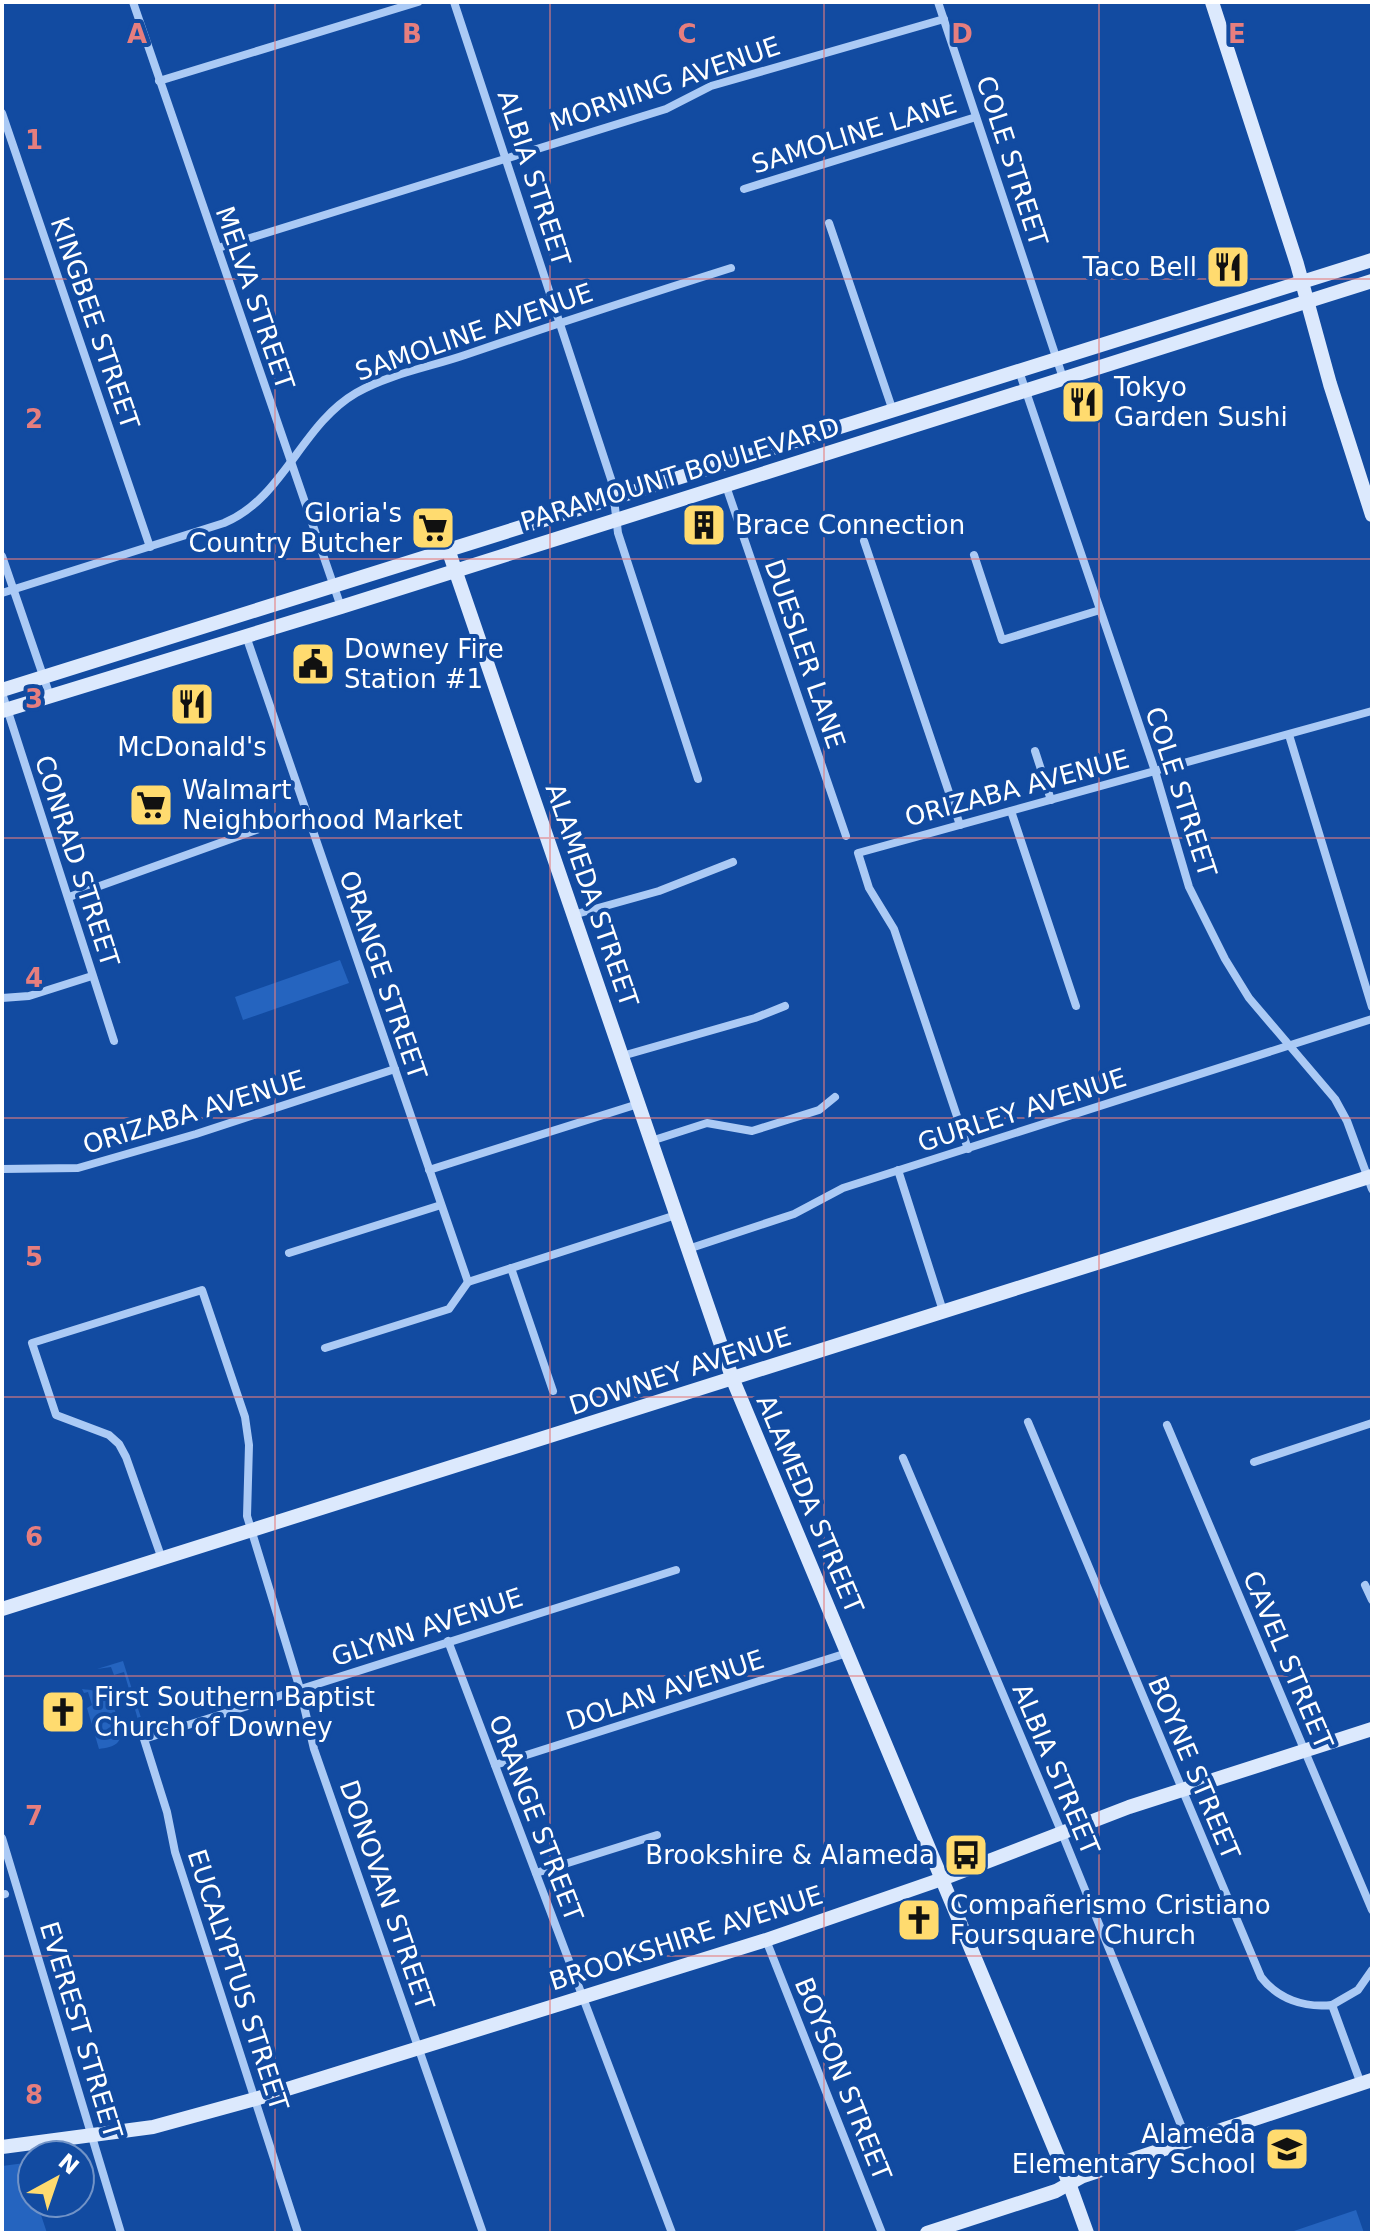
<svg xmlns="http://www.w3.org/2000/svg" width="1374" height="2235" viewBox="0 0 1374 2235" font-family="'DejaVu Sans',sans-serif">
  <rect width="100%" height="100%" fill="#124ba1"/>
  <g fill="#2564bf">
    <path d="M340 960 349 983 243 1020 235 997Z"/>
    <path d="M123 1661 142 1721 139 1723 124 1672 114 1675 111 1667 97 1669Z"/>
    <path d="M82 1689C91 1690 102 1691 108 1698 114 1705 126 1734 118 1742 114 1747 105 1748 99 1749L87 1708 92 1705 88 1692 84 1693Z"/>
    <path d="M25 2163 32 2186V2203H37L47 2233H2V2166Z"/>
    <path d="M1356 2210 1364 2233H1288Z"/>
  </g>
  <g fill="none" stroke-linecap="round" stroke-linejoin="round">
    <g stroke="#abcaf5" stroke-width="8">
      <path d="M133 2 341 607"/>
      <path d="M454 2 612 482 618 533 698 779"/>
      <path d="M938 2 1063 378"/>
      <path d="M159 81 418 2"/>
      <path d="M2 113 150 547"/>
      <path d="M744 189 976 117"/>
      <path d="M829 223 893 411"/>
      <path d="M218 248 666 109 711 86 944 19"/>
      <path d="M1019 371 1155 771 1189 887 1225 959 1249 998 1335 1099 1347 1121 1372 1189"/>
      <path d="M726 486 846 836"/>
      <path d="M864 541 960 825"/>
      <path d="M974 555 1002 640 1100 610"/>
      <path d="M2 556 50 696"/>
      <path d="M2 593 224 523C284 498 301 425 356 393 389 374 430 367 465 355 553 325 642 296 731 268"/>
      <path d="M246 636 468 1282"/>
      <path d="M2 693 114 1041"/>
      <path d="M1289 735 1372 1007"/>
      <path d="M1035 751 1051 800"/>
      <path d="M1011 811 1076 1006"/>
      <path d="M69 897 306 812"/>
      <path d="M573 915 659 891 733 862"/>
      <path d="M2 998 29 996 92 976"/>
      <path d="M622 1056 755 1018 785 1006"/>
      <path d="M651 1141 707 1123 752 1131 819 1110 835 1097"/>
      <path d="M968 1149 894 929 869 888 858 853 1372 711"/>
      <path d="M2 1169 78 1168 196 1134 395 1069"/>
      <path d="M429 1170 638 1104"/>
      <path d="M898 1170 943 1311"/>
      <path d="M688 1249 794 1214 843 1188 1372 1019"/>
      <path d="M289 1253 441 1205"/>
      <path d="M511 1268 553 1391"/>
      <path d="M325 1348 449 1309 468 1282 676 1215"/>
      <path d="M1028 1422 1261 1977C1278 1999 1304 2008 1332 2005L1361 2084"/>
      <path d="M1167 1425 1372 1910"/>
      <path d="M903 1458 1061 1831 1187 2140"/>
      <path d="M1254 1462 1372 1423"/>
      <path d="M162 1559 126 1457 119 1444 109 1435 56 1415 32 1343 202 1290 245 1417 249 1445 247 1516 300 1689 314 1749 483 2233"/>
      <path d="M1365 1585 1372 1600"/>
      <path d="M448 1641 672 2233"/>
      <path d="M495 1765 847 1653"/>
      <path d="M2 1838 121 2233"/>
      <path d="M536 1873 657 1835"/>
      <path d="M2 1895 5 1894"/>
      <path d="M766 1940 882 2233"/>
      <path d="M1332 2005 1358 1990 1372 1970"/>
      <path d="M298 2233 175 1852 167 1812 144 1739 676 1570"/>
    </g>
    <g stroke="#dce9fd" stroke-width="14">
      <path d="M1212 2 1297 264 1330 384 1372 515"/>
      <path d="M449 552 733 1380 1069 2183 1087 2233"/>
      <path d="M2 690 1372 260"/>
      <path d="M2 711 341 607 1372 281"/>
      <path d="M2 1609 1372 1176"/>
      <path d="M2 2147 153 2127 255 2099 766 1940 942 1879 1129 1807 1372 1729"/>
      <path d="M927 2233 1056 2191 1083 2176 1372 2080"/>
    </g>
  </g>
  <path fill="none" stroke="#e67e7e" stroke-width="2" stroke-opacity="0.55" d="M275 2V2233M550 2V2233M824 2V2233M1099 2V2233M2 279H1372M2 559H1372M2 838H1372M2 1118H1372M2 1397H1372M2 1676H1372M2 1956H1372"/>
  <defs>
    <g id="restaurant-square" transform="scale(2.3)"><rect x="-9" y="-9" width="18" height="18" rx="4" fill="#ffdb6f" stroke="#124ba1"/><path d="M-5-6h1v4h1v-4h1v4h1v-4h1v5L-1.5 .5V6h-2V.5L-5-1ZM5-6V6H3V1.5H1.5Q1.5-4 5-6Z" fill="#111"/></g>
    <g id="building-square" transform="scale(2.3)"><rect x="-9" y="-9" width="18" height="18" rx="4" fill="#ffdb6f" stroke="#124ba1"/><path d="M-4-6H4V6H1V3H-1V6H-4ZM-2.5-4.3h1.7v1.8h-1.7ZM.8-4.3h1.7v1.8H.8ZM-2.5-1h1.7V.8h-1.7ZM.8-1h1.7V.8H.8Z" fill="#111"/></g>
    <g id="supermarket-square" transform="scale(2.3)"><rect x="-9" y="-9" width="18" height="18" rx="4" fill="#ffdb6f" stroke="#124ba1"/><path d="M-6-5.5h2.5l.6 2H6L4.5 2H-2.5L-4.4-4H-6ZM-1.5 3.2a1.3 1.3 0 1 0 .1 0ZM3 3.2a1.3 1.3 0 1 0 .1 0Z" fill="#111"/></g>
    <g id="civic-square" transform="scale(2.3)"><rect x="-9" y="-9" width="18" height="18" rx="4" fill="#ffdb6f" stroke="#124ba1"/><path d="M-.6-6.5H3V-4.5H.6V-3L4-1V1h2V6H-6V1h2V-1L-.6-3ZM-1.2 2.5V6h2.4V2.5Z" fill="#111"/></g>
    <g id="church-square" transform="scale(2.3)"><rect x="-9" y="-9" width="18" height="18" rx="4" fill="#ffdb6f" stroke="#124ba1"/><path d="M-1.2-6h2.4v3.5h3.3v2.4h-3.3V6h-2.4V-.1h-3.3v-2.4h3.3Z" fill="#111"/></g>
    <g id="bus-square" transform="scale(2.3)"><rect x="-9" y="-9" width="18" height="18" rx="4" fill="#ffdb6f" stroke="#124ba1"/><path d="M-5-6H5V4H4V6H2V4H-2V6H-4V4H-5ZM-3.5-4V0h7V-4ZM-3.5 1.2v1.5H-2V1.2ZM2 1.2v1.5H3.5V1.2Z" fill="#111"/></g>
    <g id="school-square" transform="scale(2.3)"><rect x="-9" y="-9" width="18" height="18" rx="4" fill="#ffdb6f" stroke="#124ba1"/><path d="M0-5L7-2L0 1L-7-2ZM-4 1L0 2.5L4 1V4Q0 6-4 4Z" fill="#111"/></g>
  </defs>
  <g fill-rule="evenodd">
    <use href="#restaurant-square" x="1228" y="267"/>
    <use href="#restaurant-square" x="1083" y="402"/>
    <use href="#building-square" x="704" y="525"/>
    <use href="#supermarket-square" x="433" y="528"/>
    <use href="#civic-square" x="313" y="664"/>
    <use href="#restaurant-square" x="192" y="704"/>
    <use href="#supermarket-square" x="151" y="805"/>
    <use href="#church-square" x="63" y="1712"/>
    <use href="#bus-square" x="966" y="1855"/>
    <use href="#church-square" x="919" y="1920"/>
    <use href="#school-square" x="1287" y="2149"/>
  </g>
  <g text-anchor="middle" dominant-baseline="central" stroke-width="8" stroke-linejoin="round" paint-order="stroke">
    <g font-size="26" fill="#fff" stroke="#124ba1">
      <text transform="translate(665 84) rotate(-19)">MORNING AVENUE</text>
      <text transform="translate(854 134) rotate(-17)">SAMOLINE LANE</text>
      <text transform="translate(1012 161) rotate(72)">COLE STREET</text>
      <text transform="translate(534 178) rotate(72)">ALBIA STREET</text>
      <text transform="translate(255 298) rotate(71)">MELVA STREET</text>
      <text transform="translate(95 323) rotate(71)">KINGBEE STREET</text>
      <text transform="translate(474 332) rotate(-19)">SAMOLINE AVENUE</text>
      <text transform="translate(680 474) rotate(-17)">PARAMOUNT BOULEVARD</text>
      <text transform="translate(805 654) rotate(71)">DUESLER LANE</text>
      <text transform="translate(1017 788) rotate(-15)">ORIZABA AVENUE</text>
      <text transform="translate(1181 792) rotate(72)">COLE STREET</text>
      <text transform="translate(77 861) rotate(72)">CONRAD STREET</text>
      <text transform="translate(592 895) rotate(71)">ALAMEDA STREET</text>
      <text transform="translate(383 975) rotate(71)">ORANGE STREET</text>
      <text transform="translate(1022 1110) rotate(-18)">GURLEY AVENUE</text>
      <text transform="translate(194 1112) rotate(-17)">ORIZABA AVENUE</text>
      <text transform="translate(680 1371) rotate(-18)">DOWNEY AVENUE</text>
      <text transform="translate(810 1504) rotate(67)">ALAMEDA STREET</text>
      <text transform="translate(427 1627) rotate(-18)">GLYNN AVENUE</text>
      <text transform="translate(1288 1660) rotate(67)">CAVEL STREET</text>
      <text transform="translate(665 1690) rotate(-18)">DOLAN AVENUE</text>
      <text transform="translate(1194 1768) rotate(67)">BOYNE STREET</text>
      <text transform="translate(1056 1769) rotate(67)">ALBIA STREET</text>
      <text transform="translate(536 1818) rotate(69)">ORANGE STREET</text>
      <text transform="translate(387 1895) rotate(71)">DONOVAN STREET</text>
      <text transform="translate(686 1938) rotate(-18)">BROOKSHIRE AVENUE</text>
      <text transform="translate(238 1980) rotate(72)">EUCALYPTUS STREET</text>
      <text transform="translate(81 2030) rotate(73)">EVEREST STREET</text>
      <text transform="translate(843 2079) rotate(68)">BOYSON STREET</text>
    </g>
    <g font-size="26" fill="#fff" stroke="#124ba1" text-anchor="start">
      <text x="1197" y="267" text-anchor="end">Taco Bell</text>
      <text x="1114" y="387">Tokyo<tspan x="1114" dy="30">Garden Sushi</tspan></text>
      <text x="402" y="513" text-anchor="end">Gloria's<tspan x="402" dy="30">Country Butcher</tspan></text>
      <text x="735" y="525">Brace Connection</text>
      <text x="344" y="649">Downey Fire<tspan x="344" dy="30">Station #1</tspan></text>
      <text x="192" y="747" text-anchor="middle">McDonald's</text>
      <text x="182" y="790">Walmart<tspan x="182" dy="30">Neighborhood Market</tspan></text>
      <text x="94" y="1697">First Southern Baptist<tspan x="94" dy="30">Church of Downey</tspan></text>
      <text x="935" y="1855" text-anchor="end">Brookshire &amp; Alameda</text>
      <text x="950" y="1905">Compañerismo Cristiano<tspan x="950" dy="30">Foursquare Church</tspan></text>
      <text x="1256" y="2134" text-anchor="end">Alameda<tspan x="1256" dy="30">Elementary School</tspan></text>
    </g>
  </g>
  <g font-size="26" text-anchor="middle" font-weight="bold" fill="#e67e7e" stroke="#124ba1" stroke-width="8" stroke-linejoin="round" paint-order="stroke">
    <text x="137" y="43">A</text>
    <text x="412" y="43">B</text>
    <text x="687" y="43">C</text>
    <text x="962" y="43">D</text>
    <text x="1237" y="43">E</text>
    <text x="34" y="149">1</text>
    <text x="34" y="428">2</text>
    <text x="34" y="708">3</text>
    <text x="34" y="987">4</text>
    <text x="34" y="1266">5</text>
    <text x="34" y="1546">6</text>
    <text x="34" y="1825">7</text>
    <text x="34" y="2104">8</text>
  </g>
  <rect width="1374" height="2235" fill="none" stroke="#ffffff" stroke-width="8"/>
  <g transform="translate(56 2179) rotate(40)"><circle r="38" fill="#124ba1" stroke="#7193c7" stroke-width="2"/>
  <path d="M0-6L14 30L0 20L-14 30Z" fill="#ffdb6f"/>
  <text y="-12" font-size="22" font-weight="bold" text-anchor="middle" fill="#ffffff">N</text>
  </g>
</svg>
